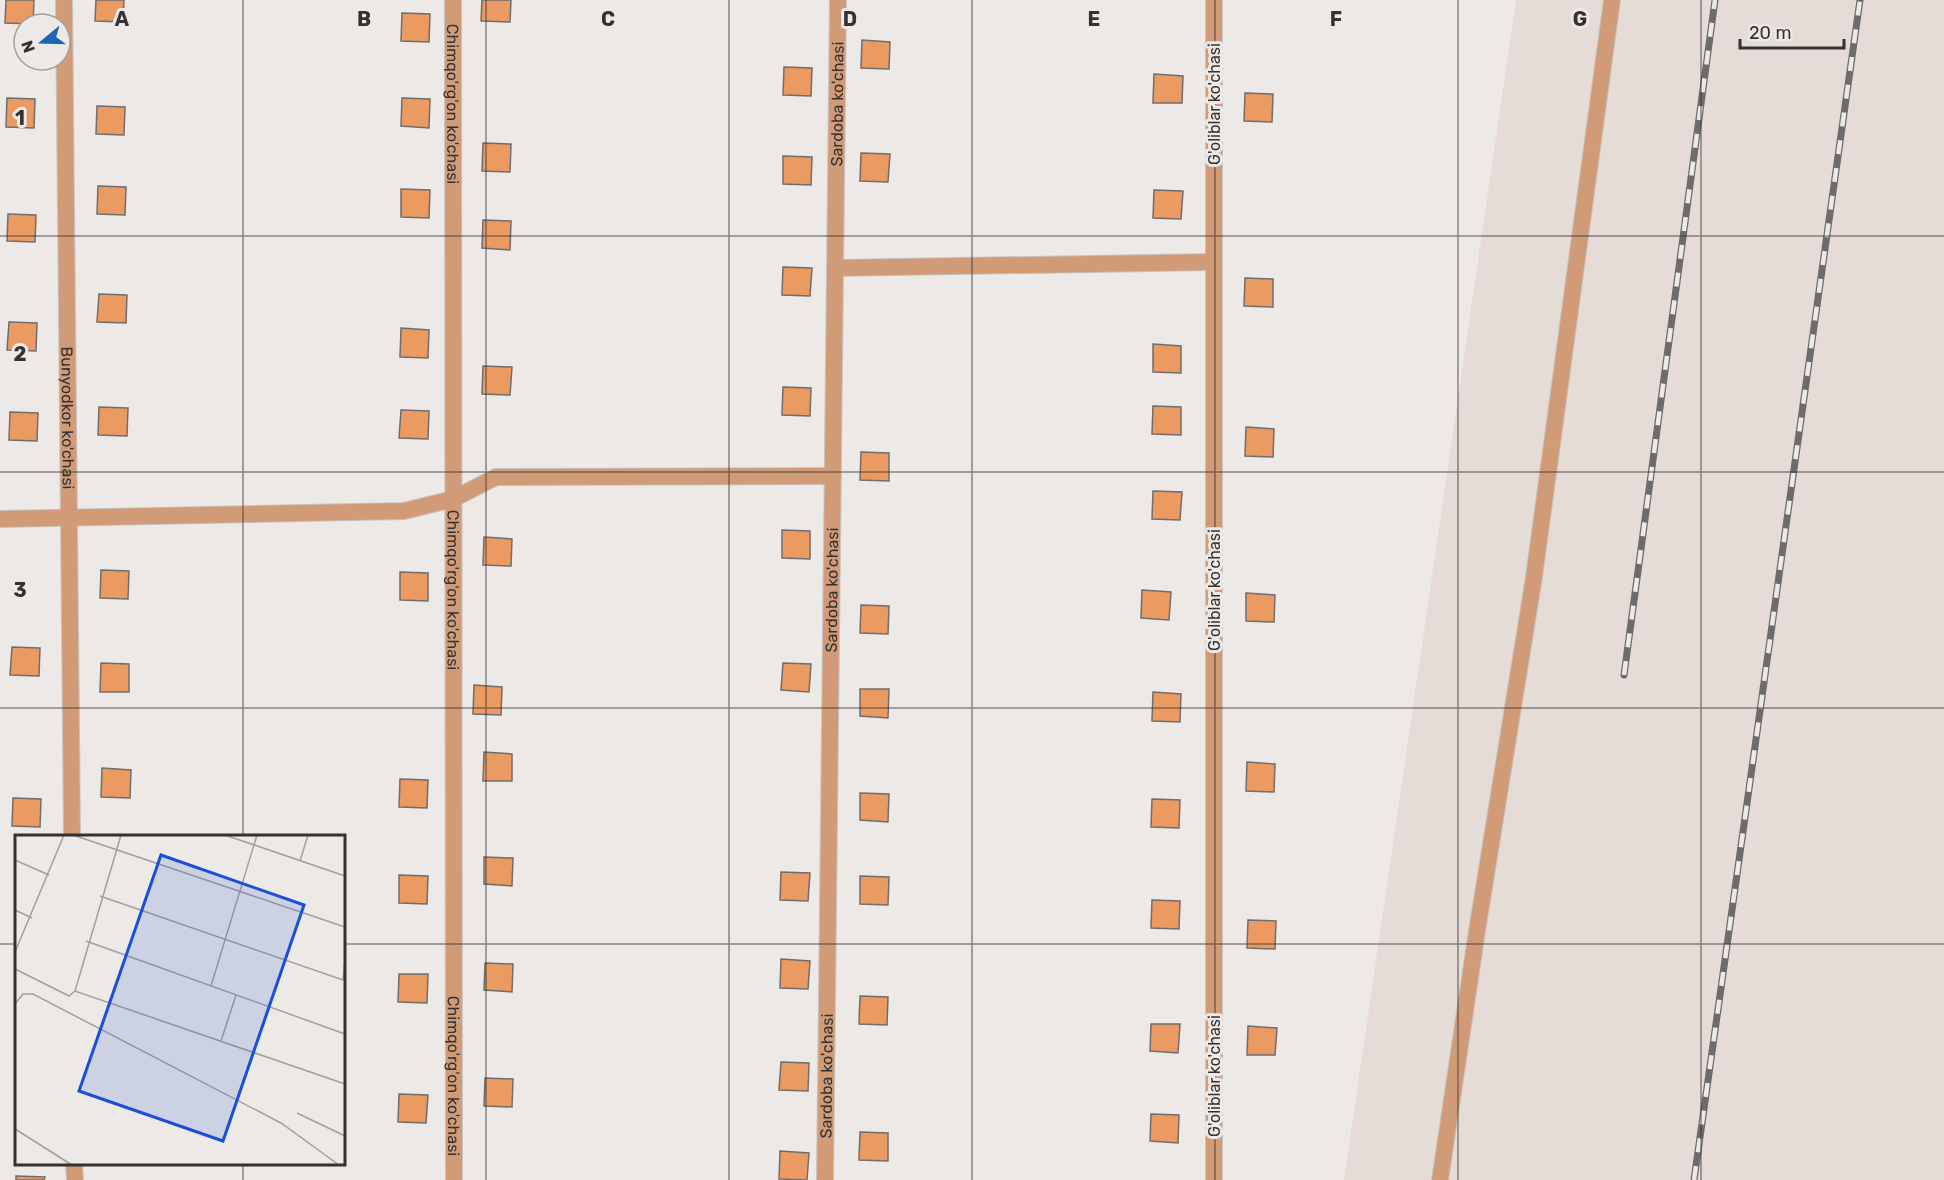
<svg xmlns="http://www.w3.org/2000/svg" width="1944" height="1180" viewBox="0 0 1944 1180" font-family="Rubik,sans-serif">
  <rect width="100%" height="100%" fill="#ece9e7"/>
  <path fill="#e6dcd7" d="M1516 0H1944V1180H1344Z"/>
  <g fill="#eb9a62" stroke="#706e6c" stroke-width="1.5">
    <path d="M6 0H34L33 24 5 23Z"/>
    <path d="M96 0H124L123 22 95 21Z"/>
    <path d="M482 0H511L510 22 481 21Z"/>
    <path d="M402 13 430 14 429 42 401 41Z"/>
    <path d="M862 40 890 42 889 69 861 68Z"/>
    <path d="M784 67 812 68 811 96 783 95Z"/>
    <path d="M1154 74 1183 76 1182 103H1153Z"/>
    <path d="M1245 93 1273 94 1272 122 1244 121Z"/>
    <path d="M7 98 35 99 34 128 6 127Z"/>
    <path d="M402 98 430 99 429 128 401 126Z"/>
    <path d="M97 106 125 107 124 135 96 134Z"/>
    <path d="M483 143 511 144 510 172 482 171Z"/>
    <path d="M861 153 890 154 888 182 860 181Z"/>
    <path d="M783 156 812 157 811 185 783 184Z"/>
    <path d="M98 186 126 187 125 215 97 214Z"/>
    <path d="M401 189 430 190 429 218 401 217Z"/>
    <path d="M1154 190 1183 191 1181 219 1153 218Z"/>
    <path d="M8 214 36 215 35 242 7 241Z"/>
    <path d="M483 220 511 221 510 250 482 248Z"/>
    <path d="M783 267 812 268 810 296 782 295Z"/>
    <path d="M1245 278 1273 279V307L1244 306Z"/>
    <path d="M99 294 127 295 126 323 97 322Z"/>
    <path d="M9 322 37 323 36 351 7 350Z"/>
    <path d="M401 328 429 330 428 358 400 357Z"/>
    <path d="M1153 344 1181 346V373L1153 372Z"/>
    <path d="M483 366 512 367 510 395 482 394Z"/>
    <path d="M783 387 811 388 810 416 782 415Z"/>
    <path d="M1153 406 1181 407V435L1152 434Z"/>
    <path d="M99 407 128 408 127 436 98 435Z"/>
    <path d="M401 410 429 411 428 439 399 438Z"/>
    <path d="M10 412 38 413 37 441 9 440Z"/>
    <path d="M1246 427 1274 429 1273 457 1245 456Z"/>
    <path d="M861 452 889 453V481L860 480Z"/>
    <path d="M1153 491 1182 492 1180 520 1152 519Z"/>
    <path d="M782 530 810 531V559L782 558Z"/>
    <path d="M484 537 512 539 511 566 483 565Z"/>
    <path d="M101 570 129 571 128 599 100 598Z"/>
    <path d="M400 572 428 573V601L400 600Z"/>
    <path d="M1142 590 1171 592 1169 620 1141 618Z"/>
    <path d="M1246 593 1275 595 1274 622 1246 621Z"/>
    <path d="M861 605 889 606 888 634 860 633Z"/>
    <path d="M12 647 40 648 39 676 10 675Z"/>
    <path d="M101 663 129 664V692H100Z"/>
    <path d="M783 663 811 664 809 692 781 690Z"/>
    <path d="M474 685 502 687 501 715 473 714Z"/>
    <path d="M860 689H889L888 718 860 716Z"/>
    <path d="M1153 692 1181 694 1180 722 1152 721Z"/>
    <path d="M484 752 512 754V781H483Z"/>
    <path d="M1247 762 1275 764 1274 792 1246 791Z"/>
    <path d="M102 768 131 770 130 798 101 797Z"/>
    <path d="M400 779 428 780 427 808 399 807Z"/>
    <path d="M860 793 889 794 888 822 860 820Z"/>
    <path d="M13 798 41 799 40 827 12 826Z"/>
    <path d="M1152 799 1180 800 1179 828 1151 827Z"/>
    <path d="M484 857 513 858 512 886 484 884Z"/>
    <path d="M781 872 810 873 808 901 780 900Z"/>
    <path d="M399 875 428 876 427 904 399 903Z"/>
    <path d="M860 876 889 877 888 905 860 904Z"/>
    <path d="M1152 900 1180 901 1179 929 1151 928Z"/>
    <path d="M1248 920 1276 921 1275 949 1247 948Z"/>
    <path d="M781 959 810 961 808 989 780 988Z"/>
    <path d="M485 963 513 964 512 992 484 990Z"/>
    <path d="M399 974H428L427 1003 398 1002Z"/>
    <path d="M860 996 888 997 887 1025 859 1024Z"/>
    <path d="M1151 1024H1180L1178 1053 1150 1051Z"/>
    <path d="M1248 1026 1277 1028 1275 1055H1247Z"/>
    <path d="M781 1062 809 1063 808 1091 779 1090Z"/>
    <path d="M485 1078 513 1079 512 1107 484 1106Z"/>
    <path d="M399 1094 428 1095 426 1123 398 1122Z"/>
    <path d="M1151 1114 1179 1115 1178 1143 1150 1141Z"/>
    <path d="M860 1132 888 1133V1161L859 1160Z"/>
    <path d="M780 1151 809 1153 807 1180 779 1179Z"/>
    <path d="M16 1176 45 1177 44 1180H16Z"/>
  </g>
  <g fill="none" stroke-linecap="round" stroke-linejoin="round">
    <g stroke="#c7c4c3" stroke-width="18">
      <path id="service" d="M1440 1180 1477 931 1534 577 1612 0"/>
    </g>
    <g stroke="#c7c4c3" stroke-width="18">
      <g id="minor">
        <path id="s1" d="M64 0 72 836"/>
        <path id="s2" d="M453 0 454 1180"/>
        <path d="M835 268 1214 262"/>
        <path d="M0 519 404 511 453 499 496 477 833 476"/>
        <path d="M74 1164 75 1180"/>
        <path id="s3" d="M825 1180 838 0"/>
        <path d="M1214 1180V0"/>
      </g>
    </g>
    <use href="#service" stroke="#d29b77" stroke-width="16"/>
    <use href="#minor" stroke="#d29b77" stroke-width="16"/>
    <g stroke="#6d6b6b" stroke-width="7">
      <g id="rail">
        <path d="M1624 675 1715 0"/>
        <path d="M1694 1180 1860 0"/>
      </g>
    </g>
    <use href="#rail" stroke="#ece9e7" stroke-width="4.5" stroke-dasharray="14" stroke-linecap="butt"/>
  </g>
  <path fill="none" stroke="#333131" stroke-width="1.5" stroke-opacity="0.55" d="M243 0V836M486 0V1180M729 0V1180M972 0V1180M1215 0V1180M1458 0V1180M1701 0V1180M0 236H1944M0 472H1944M0 708H1944M0 944H16M344 944H1944M243 1164V1180"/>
  <g text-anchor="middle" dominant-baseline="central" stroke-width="6" stroke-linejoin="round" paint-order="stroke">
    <g font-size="16" fill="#333131" stroke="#ece9e7">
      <text stroke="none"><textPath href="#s2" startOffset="104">Chimqo'rg'on ko'chasi</textPath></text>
      <text stroke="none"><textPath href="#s3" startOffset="1076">Sardoba ko'chasi</textPath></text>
      <text transform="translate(1214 104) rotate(-90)">G'oliblar ko'chasi</text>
      <text stroke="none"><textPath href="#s1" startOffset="418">Bunyodkor ko'chasi</textPath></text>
      <text stroke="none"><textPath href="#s2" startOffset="590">Chimqo'rg'on ko'chasi</textPath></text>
      <text stroke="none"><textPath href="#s3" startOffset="590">Sardoba ko'chasi</textPath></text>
      <text transform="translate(1214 590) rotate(-90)">G'oliblar ko'chasi</text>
      <text stroke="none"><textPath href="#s2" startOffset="1076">Chimqo'rg'on ko'chasi</textPath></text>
      <text stroke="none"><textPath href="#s3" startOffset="104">Sardoba ko'chasi</textPath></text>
      <text transform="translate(1214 1076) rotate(-90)">G'oliblar ko'chasi</text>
    </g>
  </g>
  <g transform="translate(15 835)">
    <rect width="330" height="330" fill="#ece9e7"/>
    <path fill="none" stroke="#a29f9e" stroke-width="1.5" d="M58 0 330 92M210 0 330 41M0 25 34 40M285 26 293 0M85 61 328 145 330 124M0 75 17 83M71 106 330 199M0 117 49 0M0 134 54 161 60 156 330 249M196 151 242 0M60 156 106 0M0 169 8 159H18L266 288 324 330M206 206 221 160M282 278 330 301M0 294 57 330"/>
    <path fill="#1d4ed8" fill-opacity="0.15" stroke="#1d4ed8" stroke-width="3" d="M146 20 289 70 208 306 64 256Z"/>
    <rect width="330" height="330" fill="none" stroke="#333131" stroke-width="3"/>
  </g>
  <g font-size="20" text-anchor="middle" font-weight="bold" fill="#333131" stroke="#ece9e7" stroke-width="6" stroke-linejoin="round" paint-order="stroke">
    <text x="122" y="26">A</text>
    <text x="364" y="26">B</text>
    <text x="608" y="26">C</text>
    <text x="850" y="26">D</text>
    <text x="1094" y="26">E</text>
    <text x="1336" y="26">F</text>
    <text x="1580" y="26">G</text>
    <text x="20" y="125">1</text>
    <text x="20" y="361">2</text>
    <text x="20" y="597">3</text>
  </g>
  <g transform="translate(42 42) rotate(251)"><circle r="28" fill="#ece9e7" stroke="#a29f9e" stroke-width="1.5"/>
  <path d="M0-4.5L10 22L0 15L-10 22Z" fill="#1f66b6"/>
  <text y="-9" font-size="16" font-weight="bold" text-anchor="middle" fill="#333131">N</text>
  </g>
  <path d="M1740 39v9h104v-9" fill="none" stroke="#333131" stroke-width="3"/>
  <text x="1749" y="39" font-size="18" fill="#333131" stroke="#ece9e7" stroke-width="4.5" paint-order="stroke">20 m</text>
</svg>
